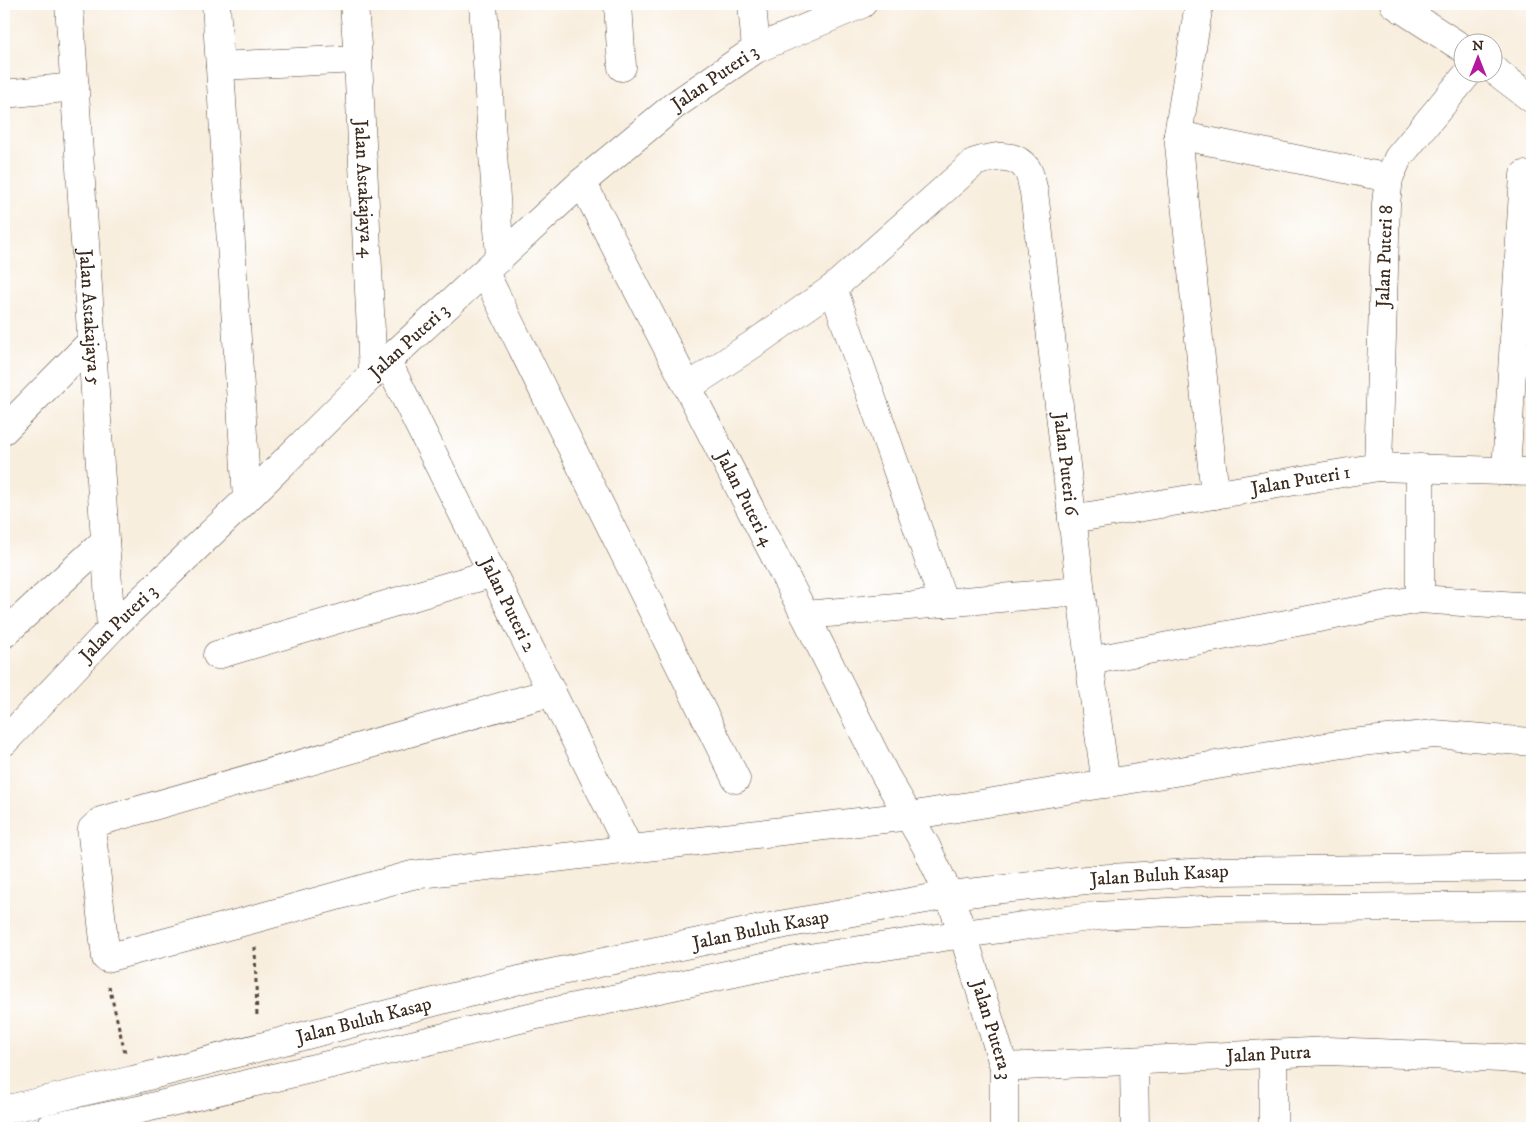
<svg xmlns="http://www.w3.org/2000/svg" width="1536" height="1132" viewBox="0 0 1536 1132" font-family="'IM FELL DW Pica',serif">
  <rect width="100%" height="100%" fill="#fff"/>
  <filter id="ink" filterUnits="userSpaceOnUse"><feTurbulence type="fractalNoise" baseFrequency=".02" numOctaves="2"/><feDisplacementMap in="SourceGraphic" scale="10" xChannelSelector="R" yChannelSelector="G"/><feConvolveMatrix kernelMatrix="1 2 1 2 8 2 1 2 1" color-interpolation-filters="sRGB"/></filter>
  <filter id="wash" filterUnits="userSpaceOnUse"><feTurbulence type="fractalNoise" baseFrequency=".0096" numOctaves="4" result="noise"/><feDisplacementMap in="SourceGraphic" scale="20" xChannelSelector="R" yChannelSelector="G"/><feGaussianBlur stdDeviation="1.12" result="paint"/><feColorMatrix in="noise" values="0 0 0 0 0 0 0 0 0 0 0 0 0 0 0 0 0 1.4 0 .05"/><feComposite in="paint" operator="in"/></filter>
  <g filter="url(#wash)">
    <rect width="100%" height="100%" fill="#f8eede"/>
  </g>
  <g filter="url(#ink)">
    <g fill="none" stroke-linecap="round" stroke-linejoin="round">
      <g stroke="#57473b" stroke-width="29">
        <g id="minor">
          <path id="s1" d="M69 4 111 629"/>
          <path d="M216 4 247 499"/>
          <path id="s2" d="M354 4 358 59 373 374"/>
          <path d="M483 4 500 258"/>
          <path d="M618 4 622 67"/>
          <path d="M752 4 756 49"/>
          <path d="M1199 4 1178 135 1215 495"/>
          <path d="M1394 4 1464 49"/>
          <path d="M220 66 358 59"/>
          <path d="M1494 70 1532 99"/>
          <path d="M4 94 75 87"/>
          <path d="M1178 135 1389 178"/>
          <path id="s3" d="M582 182 805 615 885 775 926 846 949 895 963 934 1004 1067V1128"/>
          <path d="M485 273 736 779"/>
          <path d="M833 288 944 603"/>
          <path id="s4" d="M387 361 630 850"/>
          <path id="s5" d="M688 387 758 341 833 288 975 162C993 157 1014 151 1027 169 1031 175 1032 185 1034 192L1089 661 1106 784"/>
          <path d="M4 430 92 341"/>
          <path id="s6" d="M1378 467 1386 204 1389 178 1398 158 1469 72"/>
          <path d="M1420 468V599"/>
          <path d="M1506 471 1524 175"/>
          <path id="s7" d="M1072 519 1378 467 1532 472"/>
          <path d="M805 615 1080 591"/>
          <path d="M4 634 105 541"/>
          <path d="M217 655 493 573"/>
          <path d="M1089 661 1420 599 1532 607"/>
          <path d="M552 692 101 821 92 829V835L106 958 254 919 412 875 909 816 1343 744 1434 734 1532 742"/>
          <path id="s8" d="M4 742 111 629 247 499 373 374 582 182 675 105 756 49 862 4"/>
          <path d="M1273 1054V1128"/>
          <path d="M1134 1061 1135 1128"/>
          <path id="s9" d="M1004 1067 1328 1051 1501 1058 1532 1061"/>
        </g>
      </g>
      <g stroke="#57473b" stroke-width="29">
        <g id="highway">
          <path id="s10" d="M4 1110 133 1080 523 979 785 924 949 895 1095 879 1222 871 1532 867"/>
          <path d="M49 1128 138 1110 537 1015 796 960 963 934 1097 916 1220 909 1532 906"/>
        </g>
      </g>
      <g stroke="#57473b" stroke-width="3" stroke-dasharray="4 4" stroke-linecap="butt">
        <path d="M255 947 257 1019"/>
        <path d="M109 986 125 1053"/>
      </g>
      <use href="#minor" stroke="#fff" stroke-width="28"/>
      <use href="#highway" stroke="#fff" stroke-width="28"/>
    </g>
  </g>
  <g text-anchor="middle" dominant-baseline="central" stroke-width="5" stroke-linejoin="round" paint-order="stroke">
    <g font-size="19" fill="#3b2a1e" stroke="#fff">
      <text stroke="none"><textPath href="#s8" startOffset="974">Jalan Puteri 3</textPath></text>
      <text stroke="none"><textPath href="#s2" startOffset="185">Jalan Astakajaya 4</textPath></text>
      <text stroke="none"><textPath href="#s6" startOffset="211">Jalan Puteri 8</textPath></text>
      <text stroke="none"><textPath href="#s1" startOffset="314">Jalan Astakajaya 5</textPath></text>
      <text stroke="none"><textPath href="#s8" startOffset="570">Jalan Puteri 3</textPath></text>
      <text stroke="none"><textPath href="#s5" startOffset="720">Jalan Puteri 6</textPath></text>
      <text stroke="none"><textPath href="#s7" startOffset="232">Jalan Puteri 1</textPath></text>
      <text stroke="none"><textPath href="#s3" startOffset="356">Jalan Puteri 4</textPath></text>
      <text stroke="none"><textPath href="#s4" startOffset="272">Jalan Puteri 2</textPath></text>
      <text stroke="none"><textPath href="#s8" startOffset="165">Jalan Puteri 3</textPath></text>
      <text stroke="none"><textPath href="#s10" startOffset="1181">Jalan Buluh Kasap</textPath></text>
      <text stroke="none"><textPath href="#s10" startOffset="778">Jalan Buluh Kasap</textPath></text>
      <text stroke="none"><textPath href="#s10" startOffset="371">Jalan Buluh Kasap</textPath></text>
      <text stroke="none"><textPath href="#s3" startOffset="944">Jalan Putera 3</textPath></text>
      <text stroke="none"><textPath href="#s9" startOffset="265">Jalan Putra</textPath></text>
    </g>
  </g>
  <rect width="1536" height="1132" fill="none" stroke="#fff" stroke-width="20"/>
  <g transform="translate(1478 58)"><circle r="24" fill="#ffffff" stroke="#b1aaa5"/>
  <path d="M0-4L9 19L0 12L-9 19Z" fill="#b5179e"/>
  <text y="-8" font-size="14" font-weight="bold" text-anchor="middle" fill="#3b2a1e">N</text>
  </g>
</svg>
